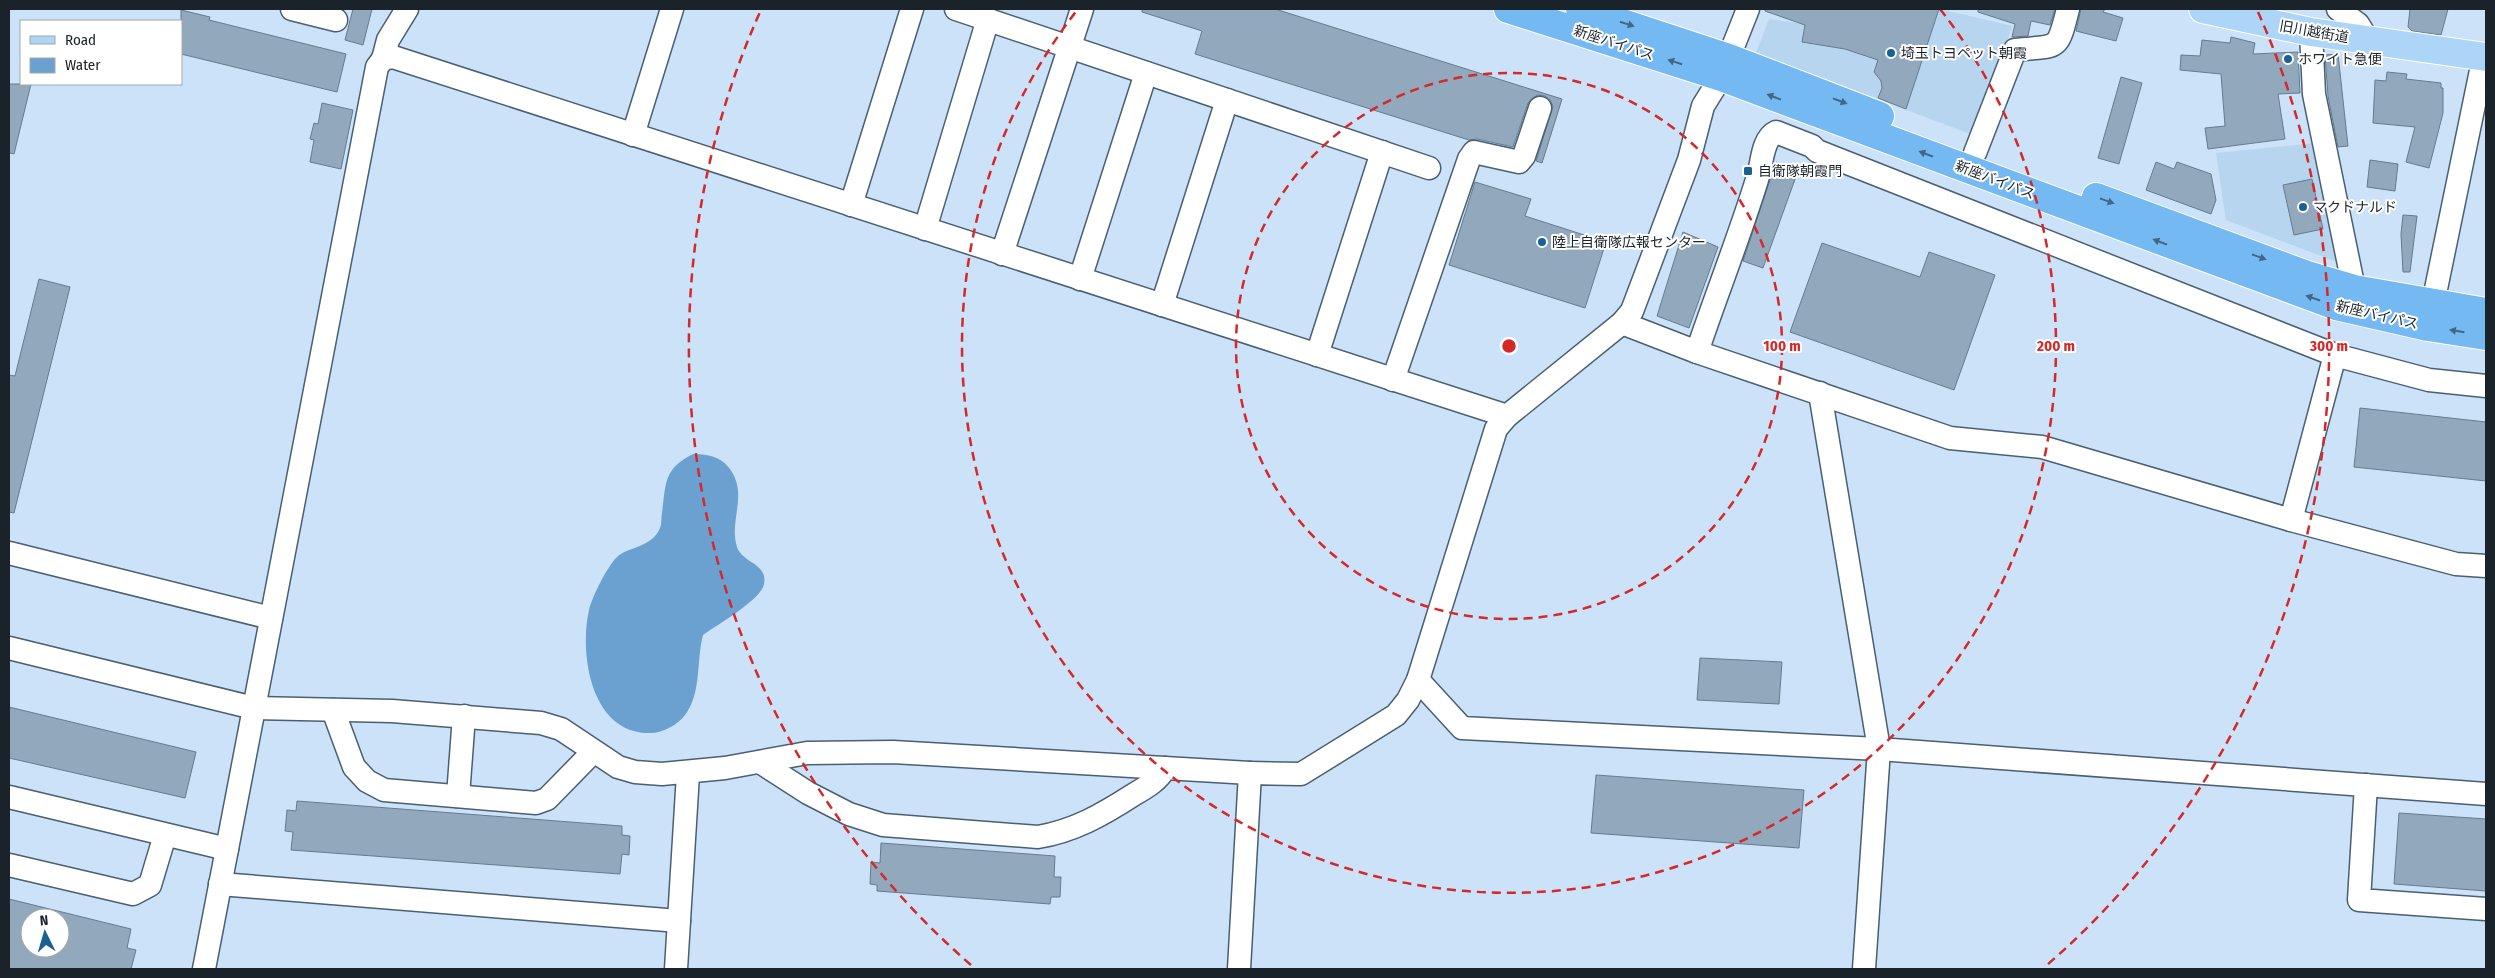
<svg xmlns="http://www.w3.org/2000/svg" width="2495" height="978" viewBox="0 0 2495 978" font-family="'Fira Sans Condensed','Noto Sans JP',sans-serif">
  <rect width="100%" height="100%" fill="#cbe2f8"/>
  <g fill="#b8d5f0">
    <path d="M1848 9H1940L2012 26 1978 137 1756 53 1769 19 1841 29Z"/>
    <path d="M2315 143 2340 263 2226 220 2216 153Z"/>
  </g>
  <path fill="#6ba1d0" d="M693 454C709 454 723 457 732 472 747 497 729 521 737 547 742 563 768 563 764 584 762 599 717 625 703 635 696 660 702 693 685 715 678 725 661 734 649 733 591 733 579 654 589 610 592 597 607 567 617 557 627 547 652 548 660 528 662 524 661 518 662 513 666 484 663 469 693 454Z"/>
  <g fill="#92a8bc" stroke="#657b8e" fill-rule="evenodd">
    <path d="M353 9H372L363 45 345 40Z"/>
    <path d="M1142 9H1275L1562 99 1542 163 1536 161 1553 106 1550 100 1545 96 1537 95 1528 103 1513 147 1477 139 1469 140 1195 54 1202 31 1142 12Z"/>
    <path d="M1765 9H1939L1906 109 1878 98 1882 88 1881 81 1874 72 1878 60 1845 49 1802 42 1805 25 1765 11Z"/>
    <path d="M1978 9H2055L2050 25 2031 21 2028 36 2012 37 2015 24 1978 12Z"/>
    <path d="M2081 9H2105L2103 12 2123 18 2116 41 2076 31Z"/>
    <path d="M2410 9H2448L2441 35 2412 31 2408 27Z"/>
    <path d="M181 10 210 17 209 20 346 54 337 92 181 54Z"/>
    <path d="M2231 37 2255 43 2253 54 2298 52 2300 93 2278 94 2285 139 2208 149 2205 128 2225 126 2221 74 2180 70 2181 55 2200 56 2202 40 2230 43Z"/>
    <path d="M2338 54 2348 146 2338 147 2328 96 2325 55Z"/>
    <path d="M2387 72 2407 74 2406 79 2441 83V88H2443V113L2429 168 2406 162 2415 127 2373 123 2375 80 2386 81Z"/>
    <path d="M2121 77 2142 83 2119 164 2098 158Z"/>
    <path d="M9 84H31L14 154 9 153Z"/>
    <path d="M322 103 353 110 341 169 310 162 314 140 310 139 314 123 318 124Z"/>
    <path d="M2370 160 2398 164 2395 191 2367 187Z"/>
    <path d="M1776 162 1798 171 1763 268 1743 261Z"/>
    <path d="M2156 162 2174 169 2177 162 2211 174 2216 200 2211 214 2146 190Z"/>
    <path d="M2312 179 2323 229 2294 235 2283 185Z"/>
    <path d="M1475 182 1531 199 1525 216 1606 242 1585 308 1449 265Z"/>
    <path d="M2403 215 2417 216 2410 272H2403L2401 234Z"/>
    <path d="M1683 232 1718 247 1689 328 1657 316Z"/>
    <path d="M1822 243 1920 277 1929 252 1995 275 1954 390 1790 332Z"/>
    <path d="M39 279 70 287 14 513 9 512V375L15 376Z"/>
    <path d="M2360 408 2486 422V481L2354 467Z"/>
    <path d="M1700 658 1782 662 1779 704 1697 700Z"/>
    <path d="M9 707 196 752 185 798 9 758Z"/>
    <path d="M1596 775 1804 790 1799 848 1591 833Z"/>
    <path d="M297 801 622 826V835L630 836 629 855 622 854 620 874 291 850 293 832 285 831 287 810 296 811Z"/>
    <path d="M2399 813 2486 819V891L2394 884Z"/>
    <path d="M881 843 1055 856 1054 877H1061L1060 897H1051L1050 904 877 891V885L870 884 871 862 880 863Z"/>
    <path d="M9 899 131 929 127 948 136 950 131 969H9ZM30 918H60V948H30Z"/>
  </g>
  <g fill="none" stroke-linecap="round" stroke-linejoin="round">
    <g stroke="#4a5f71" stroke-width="25">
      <g id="minor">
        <path d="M292 9 336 20"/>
        <path d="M956 9 1429 168"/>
        <path d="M2338 9 2358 24 2369 42"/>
        <path d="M2311 32 2314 94 2354 289"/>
        <path d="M383 59 388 40 407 9"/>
        <path d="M633 135 672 9"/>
        <path d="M1975 153 2015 50C2059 45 2057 53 2068 9"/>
        <path d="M851 205 912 9"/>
        <path d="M925 229 988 19"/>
        <path d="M1002 254 1082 9"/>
        <path d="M1080 279 1146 73"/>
        <path d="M1162 305 1227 100"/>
        <path d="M2430 318 2484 56"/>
        <path d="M1622 323 1632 311 1689 160 1703 106 1721 77 1748 9"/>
        <path d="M1697 352C1717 292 1741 233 1759 173 1762 161 1763 138 1776 132L1812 146 1817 151 2335 355 2429 380 2486 386"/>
        <path d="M1317 355 1382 152"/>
        <path d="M1393 380 1469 159 1474 152 1519 162 1524 156 1540 108"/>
        <path d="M1820 393 1879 749 1864 969"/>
        <path d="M2291 520 2335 355"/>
        <path d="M9 553 271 618"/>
        <path d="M9 648 254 708 392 711 541 723 561 729 618 767 635 772 662 774 725 768 807 753 893 752 1250 773"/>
        <path d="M1418 680 1462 728 1879 749 2486 794"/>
        <path d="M333 710 354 767 367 781 384 790 536 803 547 799 593 752"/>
        <path d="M760 762 808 793 849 814 883 825 1038 837C1074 831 1102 815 1133 795 1145 788 1158 781 1165 768"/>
        <path d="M2366 785 2359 900 2486 909"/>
        <path d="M458 796 464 716"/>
        <path d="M9 797 227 849"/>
        <path d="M9 865 133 894 150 885 165 835"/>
        <path d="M220 884 679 921"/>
        <path d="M204 969 377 67 383 59 393 57 1507 416"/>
        <path d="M676 969 688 774"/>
        <path d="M1239 969 1250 773 1301 774 1396 715 1408 700 1418 680 1496 429 1507 416 1622 323 1697 352 1950 438 2042 447 2291 520 2456 564 2486 566"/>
      </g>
    </g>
    <g stroke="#fff" stroke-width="30">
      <path id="major" d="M2203 9 2311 32 2486 57"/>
    </g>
    <g stroke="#fff" stroke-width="30">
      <g id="highway">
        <path d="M1508 9 1721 77 2336 306 2428 327 2486 336"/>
        <path d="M1580 9 1729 58 1880 116"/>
        <path d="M2096 197 2307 275 2354 289 2486 312"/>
      </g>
    </g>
    <use href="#minor" stroke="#fff" stroke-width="22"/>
    <use href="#major" stroke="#acd5f8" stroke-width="28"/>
    <use href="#highway" stroke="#75b9f3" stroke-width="28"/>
  </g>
  <defs><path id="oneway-solid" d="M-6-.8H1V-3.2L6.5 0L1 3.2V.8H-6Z" transform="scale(1.25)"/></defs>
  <g fill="#436684">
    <use href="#oneway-solid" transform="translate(1627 24) rotate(18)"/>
    <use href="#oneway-solid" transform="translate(1675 62) rotate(-162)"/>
    <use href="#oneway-solid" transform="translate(1774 97) rotate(-159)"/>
    <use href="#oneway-solid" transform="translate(1840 101) rotate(21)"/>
    <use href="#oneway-solid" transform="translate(1926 154) rotate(-159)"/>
    <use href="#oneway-solid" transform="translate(2107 201) rotate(20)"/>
    <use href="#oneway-solid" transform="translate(2160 242) rotate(-159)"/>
    <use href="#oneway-solid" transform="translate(2259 257) rotate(20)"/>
    <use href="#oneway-solid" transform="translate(2313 298) rotate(-161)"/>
    <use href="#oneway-solid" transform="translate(2457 331) rotate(-171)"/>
  </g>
  <g fill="none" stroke="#d62828" stroke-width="2.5" stroke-dasharray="9 6">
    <circle cx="1509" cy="346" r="273"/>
    <path d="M1940 9A547 547 0 1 1 1078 9"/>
    <path d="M971 965A820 820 0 0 1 760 12M2258 12A820 820 0 0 1 2047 965"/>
  </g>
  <g fill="#196094" stroke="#fff" stroke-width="2">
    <circle cx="1891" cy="53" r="5"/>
    <circle cx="2288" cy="59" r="5"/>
    <rect x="1743" y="166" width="10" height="10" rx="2.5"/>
    <circle cx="2303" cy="207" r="5"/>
    <circle cx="1542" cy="242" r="5"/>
  </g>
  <g text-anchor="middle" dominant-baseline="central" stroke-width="4" stroke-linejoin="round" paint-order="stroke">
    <g font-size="14" fill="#1a222a" stroke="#fff">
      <text transform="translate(2314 32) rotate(10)">旧川越街道</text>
      <text transform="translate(1614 43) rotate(18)">新座バイパス</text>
      <text transform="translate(1995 180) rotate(21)">新座バイパス</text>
      <text transform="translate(2377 315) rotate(13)">新座バイパス</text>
    </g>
    <g font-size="14" fill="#1a222a" stroke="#fff" text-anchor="start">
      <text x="1901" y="53">埼玉トヨペット朝霞</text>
      <text x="2298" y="59">ホワイト急便</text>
      <text x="1758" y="171">自衛隊朝霞門</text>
      <text x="2313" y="207">マクドナルド</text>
      <text x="1552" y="242">陸上自衛隊広報センター</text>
    </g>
  </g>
  <circle cx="1509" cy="346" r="8" fill="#d62828" stroke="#fff" stroke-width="2.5"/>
  <g font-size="15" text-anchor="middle" font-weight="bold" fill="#d62828" stroke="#fff" stroke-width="4" stroke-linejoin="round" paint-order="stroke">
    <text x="1782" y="351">100 m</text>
    <text x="2056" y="351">200 m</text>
    <text x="2329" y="351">300 m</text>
  </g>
  <rect width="2495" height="978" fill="none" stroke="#1a222a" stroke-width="20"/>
  <rect x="20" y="20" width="162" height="65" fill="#ffffff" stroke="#a3a7aa"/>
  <rect x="30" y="36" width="25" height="8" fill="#acd5f8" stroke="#a3a7aa"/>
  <text x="65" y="45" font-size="15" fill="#1a222a">Road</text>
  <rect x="30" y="58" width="25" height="15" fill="#6ba1d0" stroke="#a3a7aa"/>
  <text x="65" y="70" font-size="15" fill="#1a222a">Water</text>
  <g transform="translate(45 933) rotate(355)"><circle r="24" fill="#ffffff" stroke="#a3a7aa"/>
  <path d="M0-4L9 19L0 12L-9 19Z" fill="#196094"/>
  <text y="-8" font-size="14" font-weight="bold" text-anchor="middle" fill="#1a222a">N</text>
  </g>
</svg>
